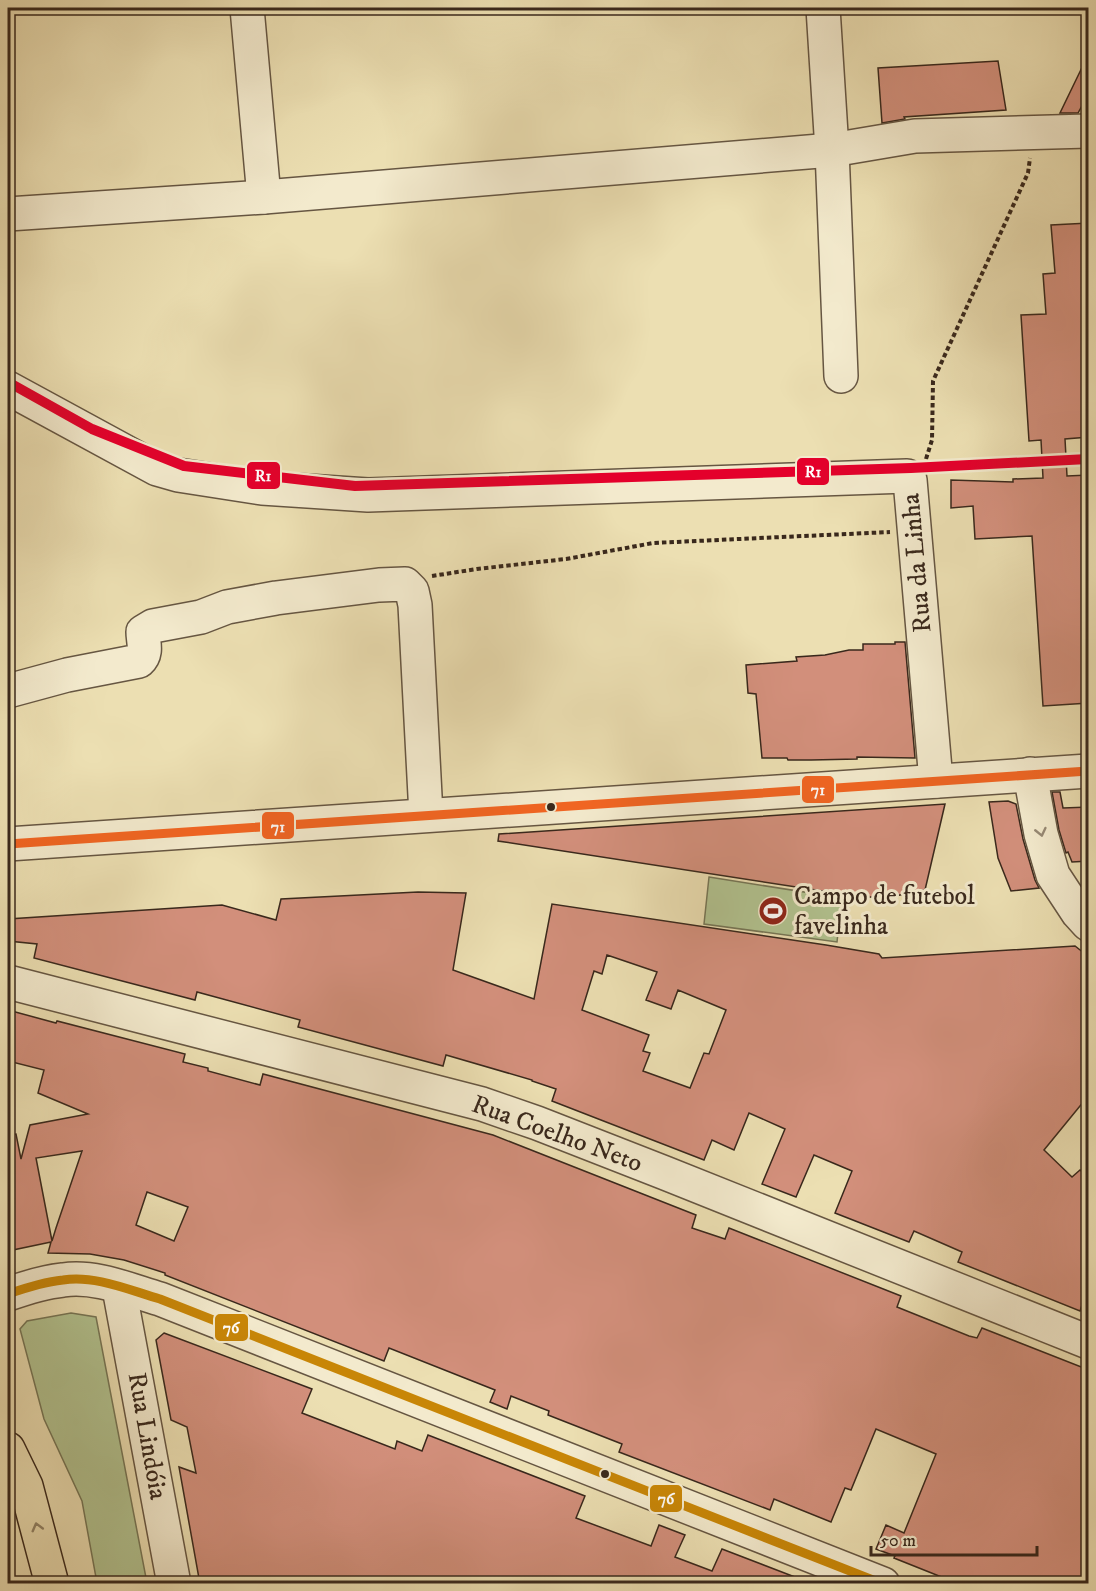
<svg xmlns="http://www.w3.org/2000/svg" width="1096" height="1591" viewBox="0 0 1096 1591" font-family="'IM FELL DW Pica',serif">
  <rect width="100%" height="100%" fill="#ecdfb2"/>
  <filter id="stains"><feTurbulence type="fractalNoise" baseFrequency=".00333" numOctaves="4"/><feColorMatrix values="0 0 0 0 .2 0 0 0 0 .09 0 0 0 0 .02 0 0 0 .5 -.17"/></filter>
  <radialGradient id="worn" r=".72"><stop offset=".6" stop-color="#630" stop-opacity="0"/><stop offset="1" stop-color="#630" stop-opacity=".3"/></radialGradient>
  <g fill="#b2c390" stroke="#767656" stroke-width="1.5">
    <path d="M709 877 842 898 837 942 704 924Z"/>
    <path d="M71 1313 96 1317 147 1583H97L82 1501 44 1419 20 1329 27 1321Z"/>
  </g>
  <g fill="#d28f7b" stroke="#39281c" stroke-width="1.5" fill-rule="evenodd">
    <path d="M1089 53V93L1078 113H1060Z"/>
    <path d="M998 61 1006 110 904 117 905 119 882 123 878 68Z"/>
    <path d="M1089 223V437L1065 439 1067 476 1089 475V703L1043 706 1032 536 975 539 973 506 951 508V480L1013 482V479L1043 478 1041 440 1029 441 1021 315 1046 314 1043 274 1055 273 1051 225Z"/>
    <path d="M895 642H905L915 758 857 757V759L811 760H788L787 758H762L756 694 748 693 746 665 797 661 796 657 825 655 849 650H863V644H895Z"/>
    <path d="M1052 792H1060L1063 808 1089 807V861L1072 862 1068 852 1066 853 1059 830Z"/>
    <path d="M1008 801 1016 804 1023 839 1035 880 1039 888 1011 891 998 858 989 802Z"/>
    <path d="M945 804 925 890 885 898 855 896 498 841 499 834Z"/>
    <path d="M418 892 466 893 453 970 534 999 552 904 826 945 879 954 882 958 1075 946 1089 957V1095L1044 1150 1072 1177 1080 1170 1089 1178V1231L1082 1247 1089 1249V1272L1083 1289 1087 1290 1080 1311 958 1262 962 1252 914 1231 909 1242 835 1213 852 1171 814 1155 796 1197 762 1184 785 1129 749 1113 734 1150 712 1140 704 1160 552 1101 556 1089 532 1081V1080L446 1055 443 1066 298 1027 300 1020 197 992 195 1000 34 958 37 944 8 941V919L222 905 276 920 281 899ZM607 955 657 972 646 1000 671 1009 678 990 726 1010 709 1054 704 1053 690 1088 643 1071 650 1053 643 1051 649 1035 582 1010 594 971 602 974Z"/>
    <path d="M8 1010 56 1023 57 1021 185 1054 183 1062 208 1068V1071L260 1085 263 1074 493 1135 696 1215 692 1228 725 1239 729 1228 901 1296 897 1307 969 1336 977 1338 982 1328 1089 1370V1584H959L894 1558 895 1556 876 1549 886 1525 904 1533 936 1454 876 1429 851 1490 845 1488 831 1522 774 1499 770 1510 619 1452 622 1444 548 1415 549 1411 511 1396 507 1409 490 1402 495 1390 389 1348 384 1361 165 1275V1273L124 1260 90 1254 48 1253 51 1242 8 1251V1135L16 1134 21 1159 30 1125 88 1114 38 1093 44 1070 8 1061ZM82 1151 56 1228 52 1241 36 1158ZM147 1192 188 1207 174 1241 136 1225Z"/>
    <path d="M164 1333 312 1389 302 1413 395 1449 397 1441 422 1451 428 1435 585 1496 576 1518 651 1546 659 1525 685 1535 675 1557 712 1571 722 1549 808 1582V1584H200L179 1467 196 1473 187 1427 171 1420 156 1340Z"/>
  </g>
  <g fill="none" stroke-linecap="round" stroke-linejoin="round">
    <g stroke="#665642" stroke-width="36">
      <g id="minor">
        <path d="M247 8 264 197"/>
        <path d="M823 8 832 150 841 376"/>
        <path d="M8 214 264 197 832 150 915 136 1088 131"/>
        <path d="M8 388 157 469 178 475 262 488 368 495 907 476 910 480 936 781"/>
        <path d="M8 691 67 675 139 661C148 653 143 642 143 632L153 626 201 617 227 607 276 598 379 585 405 584 412 591 415 605 426 815"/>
        <path d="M1030 774 1041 834 1053 875 1078 913 1088 924"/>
        <path d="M8 844 1088 771"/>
        <path d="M8 982 482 1104 537 1123 665 1173 1088 1342"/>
        <path d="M119 1288 174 1584"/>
        <path d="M8 1294C25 1288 44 1282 63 1280 95 1275 129 1290 160 1299L883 1584"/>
      </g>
    </g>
    <g stroke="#39281c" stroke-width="36">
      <path id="highway" d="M8 1449 26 1486 52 1584"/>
    </g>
    <g stroke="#39281c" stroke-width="4" stroke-dasharray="4.5 3" stroke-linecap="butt">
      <path d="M926 459 932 440 933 381 1028 173 1030 158"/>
      <path d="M432 576 477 569 566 559 653 543 890 532"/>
    </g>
    <use href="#minor" stroke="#f3eacd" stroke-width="33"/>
    <use href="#highway" stroke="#ecdfb2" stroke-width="33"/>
    <g stroke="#f3eacd" stroke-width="14">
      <path id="bus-1" d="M8 844 1088 771"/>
    </g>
    <g stroke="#f3eacd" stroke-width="14">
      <path id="bus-2" d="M8 1294C25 1288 44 1282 63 1280 95 1275 129 1290 160 1299L883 1584"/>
    </g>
    <use href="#bus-1" stroke="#f26522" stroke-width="9"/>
    <use href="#bus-2" stroke="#c88607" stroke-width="9"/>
    <g stroke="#f3eacd" stroke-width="15">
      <path id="rail-1" d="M8 382 92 429 184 466 355 486 911 468 1088 459"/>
    </g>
    <use href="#rail-1" stroke="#e4002b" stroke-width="10"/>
  </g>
  <defs><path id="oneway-chevron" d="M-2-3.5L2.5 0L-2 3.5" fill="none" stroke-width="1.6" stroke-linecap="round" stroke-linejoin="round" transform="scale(1.5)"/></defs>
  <use stroke="#968974" href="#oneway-chevron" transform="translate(1041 832) rotate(77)"/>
  <use stroke="#928467" href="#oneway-chevron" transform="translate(37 1527) rotate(-105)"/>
  <defs>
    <g id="stadium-disc" transform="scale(1.5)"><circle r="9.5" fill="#8f2418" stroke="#f3eacd"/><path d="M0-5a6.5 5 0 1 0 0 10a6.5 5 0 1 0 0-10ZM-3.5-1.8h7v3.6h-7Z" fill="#fff"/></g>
  </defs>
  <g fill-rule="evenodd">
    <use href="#stadium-disc" x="773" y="911"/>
  </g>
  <g fill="#39281c" stroke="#f3eacd" stroke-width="2">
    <circle cx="551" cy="807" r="5"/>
    <circle cx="605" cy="1474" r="5"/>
  </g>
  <g text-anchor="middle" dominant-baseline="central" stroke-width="6" stroke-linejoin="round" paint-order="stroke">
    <g font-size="26" fill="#39281c" stroke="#f3eacd">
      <text transform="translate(917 563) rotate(-95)">Rua da Linha</text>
      <text transform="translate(557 1134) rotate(20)">Rua Coelho Neto</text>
      <text transform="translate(147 1436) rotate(80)">Rua Lindóia</text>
    </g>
    <g font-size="26" fill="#39281c" stroke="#f3eacd" text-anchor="start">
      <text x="794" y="896">Campo de futebol<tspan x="794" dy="30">favelinha</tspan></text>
    </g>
  </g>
  <g stroke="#f3eacd" stroke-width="2">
    <rect x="796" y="457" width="34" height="29" rx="6" fill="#e4002b"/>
    <rect x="246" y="461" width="35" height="29" rx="6" fill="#e4002b"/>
    <rect x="801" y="775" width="34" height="29" rx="6" fill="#f26522"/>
    <rect x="261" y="811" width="34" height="29" rx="6" fill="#f26522"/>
    <rect x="214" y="1313" width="35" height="29" rx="6" fill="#c88607"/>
    <rect x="649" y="1484" width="34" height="29" rx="6" fill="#c88607"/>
  </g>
  <g font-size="16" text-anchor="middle" font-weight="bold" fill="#fff">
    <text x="813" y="477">R1</text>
    <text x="263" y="481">R1</text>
    <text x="818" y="795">71</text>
    <text x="278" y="832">71</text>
    <text x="231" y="1333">76</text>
    <text x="666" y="1504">76</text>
  </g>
  <rect width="1096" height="1591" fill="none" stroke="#ecdfb2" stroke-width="30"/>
  <rect x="9" y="9" width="1078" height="1573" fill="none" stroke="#39281c" stroke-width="3"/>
  <rect x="15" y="15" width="1066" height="1561" fill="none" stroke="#39281c" stroke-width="1.5"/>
  <path d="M871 1546v9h166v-9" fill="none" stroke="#39281c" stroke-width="3"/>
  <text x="880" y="1546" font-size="18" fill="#39281c" stroke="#f3eacd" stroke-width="4.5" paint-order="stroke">50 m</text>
  <rect width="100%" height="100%" filter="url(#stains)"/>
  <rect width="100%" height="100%" fill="url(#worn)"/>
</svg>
